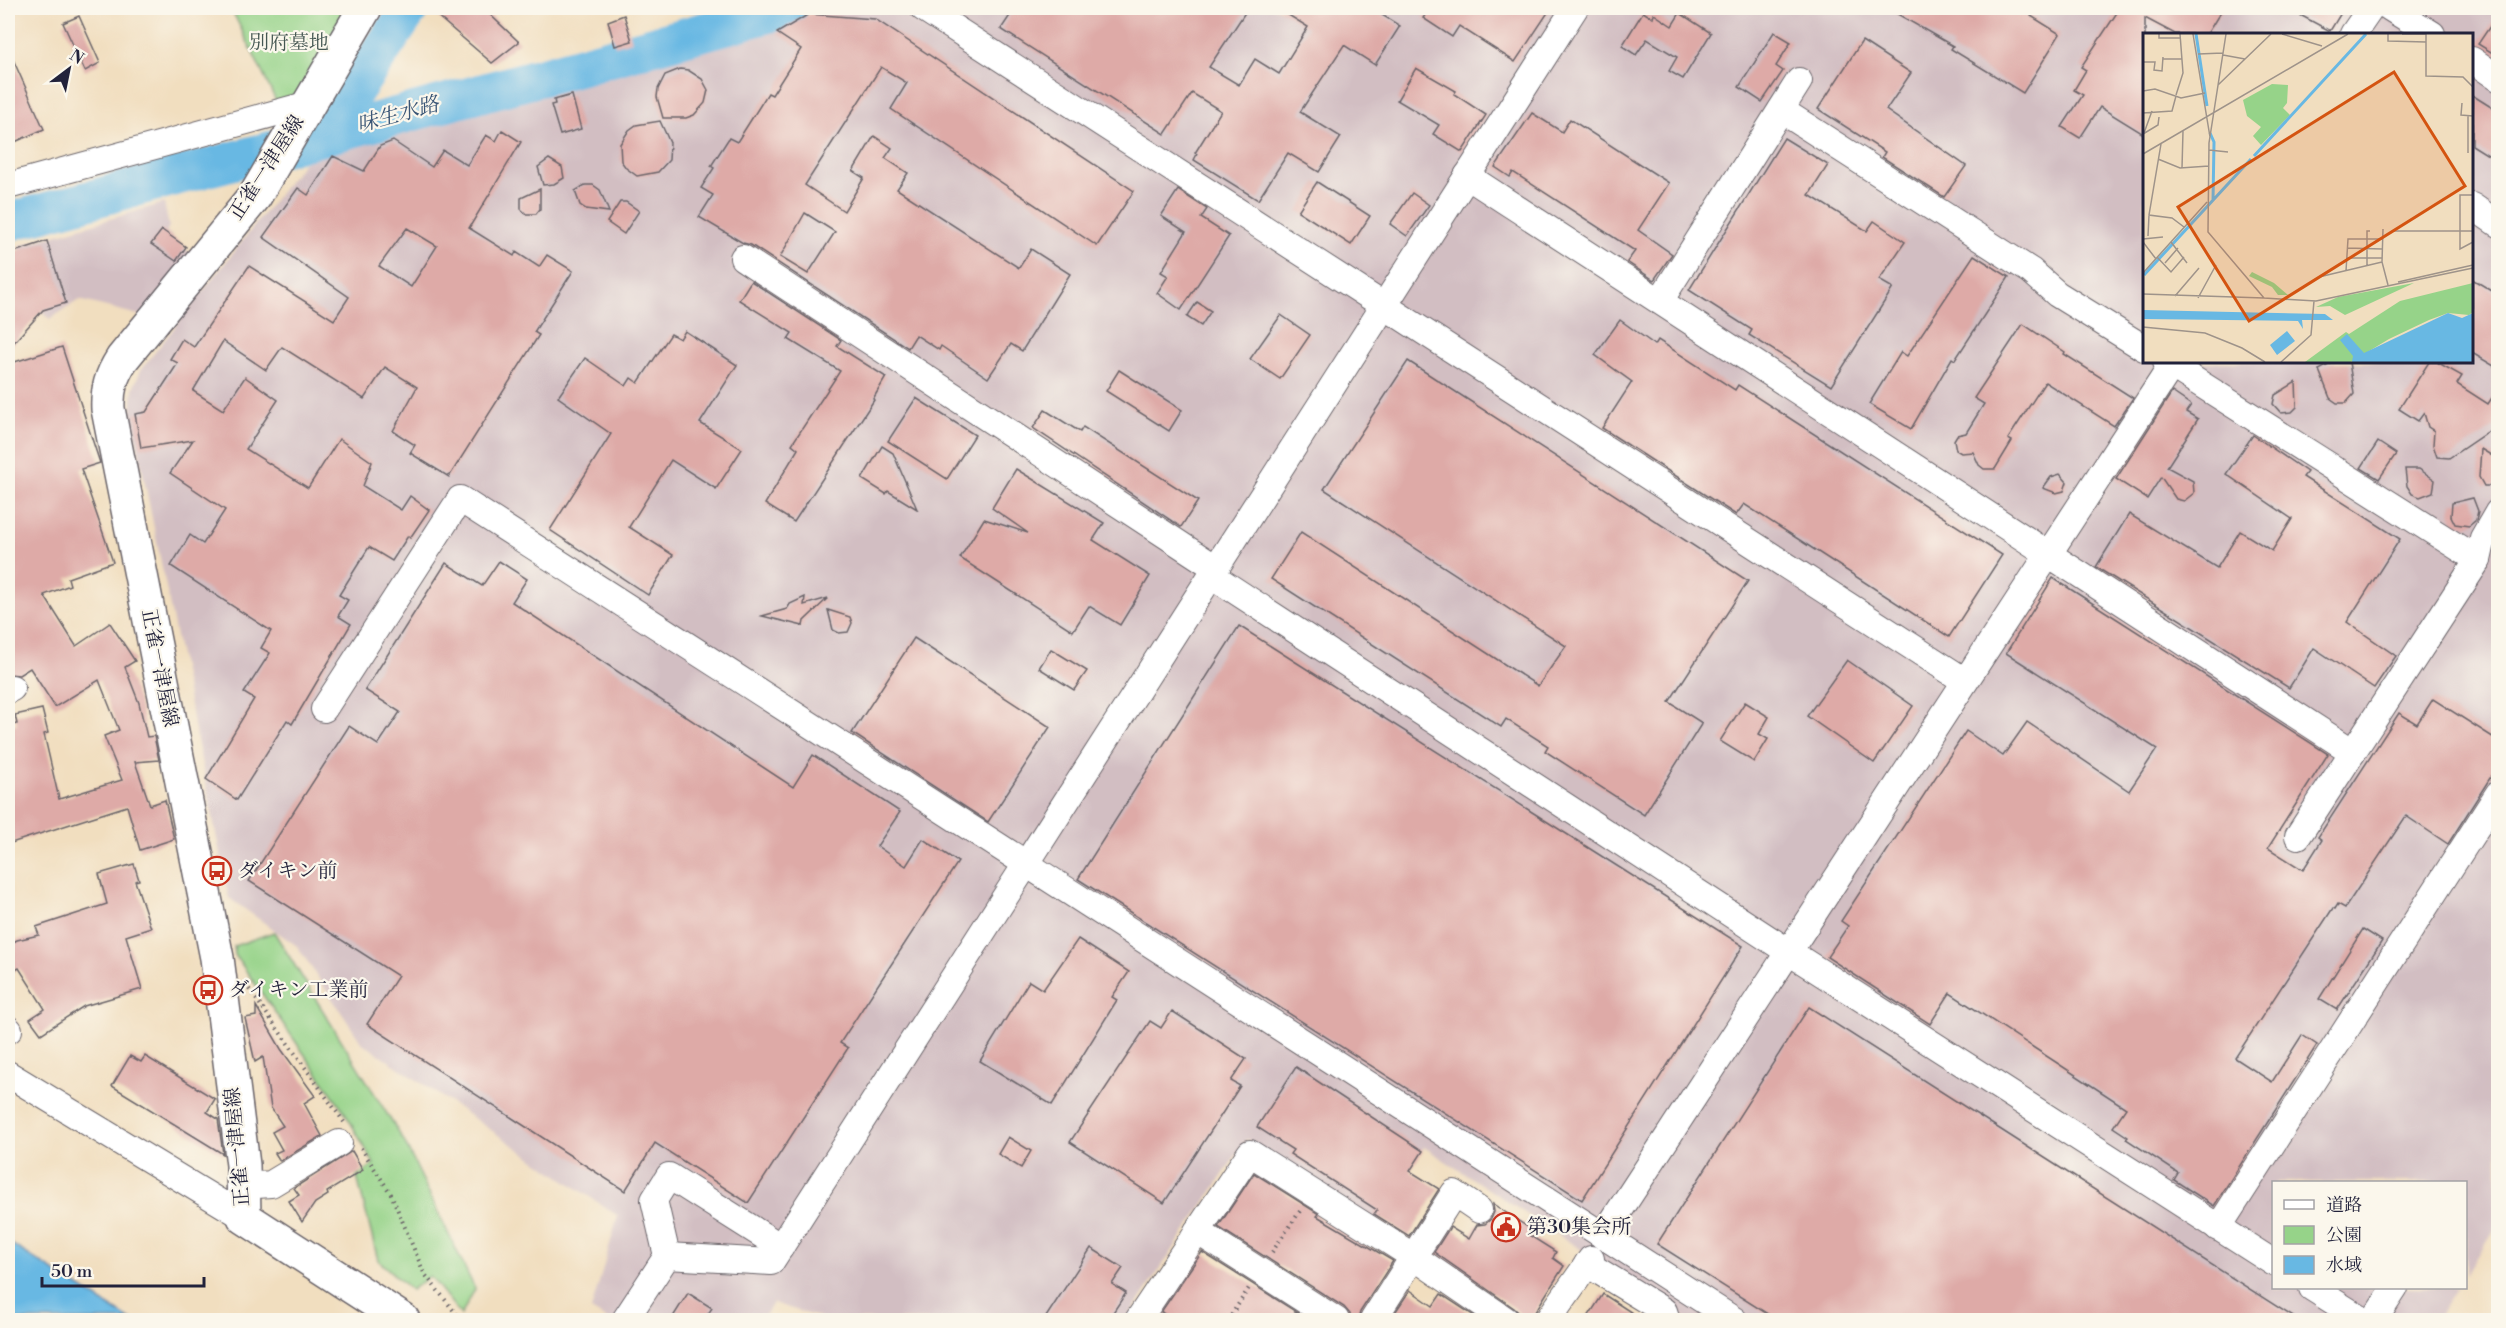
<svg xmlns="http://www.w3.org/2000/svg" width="2506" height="1328" viewBox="0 0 2506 1328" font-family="'Libre Bodoni','Noto Serif JP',serif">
  <rect width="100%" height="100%" fill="#fbf7ec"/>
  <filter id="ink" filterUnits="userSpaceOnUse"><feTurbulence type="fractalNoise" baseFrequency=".0167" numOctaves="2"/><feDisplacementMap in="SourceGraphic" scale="12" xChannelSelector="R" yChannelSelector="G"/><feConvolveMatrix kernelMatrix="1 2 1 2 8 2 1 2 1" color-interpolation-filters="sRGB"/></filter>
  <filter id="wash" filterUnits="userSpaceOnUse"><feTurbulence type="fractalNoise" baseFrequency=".008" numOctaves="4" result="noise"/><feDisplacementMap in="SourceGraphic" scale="24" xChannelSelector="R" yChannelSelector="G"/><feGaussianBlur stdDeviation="1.35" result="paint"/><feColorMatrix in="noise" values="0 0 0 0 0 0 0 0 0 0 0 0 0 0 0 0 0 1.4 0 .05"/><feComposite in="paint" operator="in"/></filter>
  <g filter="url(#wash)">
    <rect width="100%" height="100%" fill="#f1debf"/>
    <g fill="#d2bec2" fill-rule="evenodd">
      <path d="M834 8H2498V1224L2466 1275V1182H2274V1288H2457L2436 1320H1689L1424 1147 1377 1222 1247 1139 1126 1320H827L773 1303 762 1320H608L591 1310 618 1216 361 1042 297 946 229 898 131 414 133 389 141 370 313 151ZM2144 34H2472V362H2144Z"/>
      <path d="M164 203 169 227 166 231 192 255 142 316 79 300 50 319 44 314 18 246Z"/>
    </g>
    <g fill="#96d389" stroke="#5c7a62" stroke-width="1.5">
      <path d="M231 8H352L298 96 277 103Z"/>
      <path d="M274 932 404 1141 475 1289 461 1315 430 1276 411 1290 378 1260 357 1177 374 1164 344 1111 235 955 234 946Z"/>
    </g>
    <path fill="#68b8e3" stroke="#456d8f" stroke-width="1.5" d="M8 1242 131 1320H8Z"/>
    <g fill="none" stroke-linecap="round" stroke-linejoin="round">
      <g stroke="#68b8e3" stroke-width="39">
        <path d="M324 136 410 8"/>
        <path d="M8 222 555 73 788 8"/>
      </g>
    </g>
    <g id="blocks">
      <g fill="#deaaa7" fill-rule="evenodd">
        <path d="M428 8H483L519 42 492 63Z"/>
        <path d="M1015 8H1248L1209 67 1239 85 1255 59 1279 74 1308 27 1277 8H1371L1400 26 1375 65 1344 45 1300 112 1341 137 1319 172 1288 153 1258 200 1194 160 1197 154 1195 153 1221 111 1192 93 1165 134 1001 29Z"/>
        <path d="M1430 8H1551L1515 62 1459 26 1452 37 1423 18Z"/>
        <path d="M1887 8H2036L2031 16 2060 34 2023 93 1951 49 1953 46Z"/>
        <path d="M2120 8H2223L2207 34H2175L2145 18V135L2100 107 2080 138 2062 127 2083 95 2074 90 2086 70 2081 67Z"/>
        <path d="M2287 8H2344L2330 31Z"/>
        <path d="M1643 12 1653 18 1654 14 1672 26 1680 13 1711 33 1683 79 1669 71 1677 57 1647 39 1636 55 1622 46Z"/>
        <path d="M2499 13V57L2478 44Z"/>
        <path d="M809 14 875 19 1134 191 1097 246 891 109 907 83 881 67 805 185 844 211 864 178 853 171 874 136 892 148 885 158 908 173 897 189 1019 268 1031 249 1070 274 1022 351 1011 344 988 378 941 346 939 350 916 335 908 348 751 245 743 243 699 217 713 195 701 188 714 168 711 166 729 138 737 142 768 93 772 95 801 49 777 33ZM805 213 835 232 808 274 780 257Z"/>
        <path d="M624 15 632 41 615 46 608 21Z"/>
        <path d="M79 16 100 63 85 71 63 23Z"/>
        <path d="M1774 32 1791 42 1776 66 1783 71 1762 102 1739 87Z"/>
        <path d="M1862 41 1911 73 1886 110 1966 166 1944 197 1882 157 1885 152 1818 109Z"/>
        <path d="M8 48 44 129 8 145Z"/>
        <path d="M1416 68 1456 91 1454 94 1486 115 1462 152 1433 134 1439 125 1397 100Z"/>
        <path d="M680 69 688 70 702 79 708 90 705 103 694 115 686 118H663L657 97 658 89 665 75Z"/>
        <path d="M572 95 581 129 560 135 551 105 555 104 554 100Z"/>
        <path d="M2472 95 2499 112V162L2472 145Z"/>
        <path d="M1532 113 1562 132 1570 119 1669 183 1638 230 1672 254 1654 280 1627 262 1635 251 1513 172 1510 177 1495 167Z"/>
        <path d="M660 121 670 143 669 160 658 172 637 176 626 168 621 161 620 144 629 130 636 125Z"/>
        <path d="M502 130 521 142 469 228 514 256 516 252 539 267 547 255 573 271 534 332 539 335 449 477 410 453 415 445 393 431 417 387 385 367 364 399 282 347 266 370 223 341 193 391 223 410 245 377 278 400 246 449 308 488 339 439 372 462 363 486 401 510 410 496 429 510 410 538 408 536 392 561 369 547 339 595 348 600 338 616 351 624 292 724 287 720 237 800 206 779 254 699 244 693 270 653 261 648 271 631 171 566 190 535 203 544 225 510 170 473 193 440 141 448 135 414 146 412 178 363 170 359 182 339 194 347 249 266 334 320 349 297 263 237 298 188 308 195 333 156 364 171 380 146 393 141 432 167 443 150 467 165 486 135 496 141ZM407 228 437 246 411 287 379 266Z"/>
        <path d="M1784 138 1828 165 1809 195 1867 231 1874 221 1905 242 1879 280 1893 288 1831 386 1749 335 1752 330 1689 290Z"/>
        <path d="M549 159 562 167 564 178 554 184 543 185 538 167Z"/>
        <path d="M1317 182 1370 216 1351 245 1298 211Z"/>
        <path d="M585 185H593L600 190 609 212 586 209 580 205 575 191Z"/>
        <path d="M540 189V209L536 214H526L521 209V198Z"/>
        <path d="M1178 190 1207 209 1201 218 1229 236 1181 310 1157 293 1168 276 1161 272 1186 232 1161 216Z"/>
        <path d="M1412 193 1429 205 1407 236 1390 224Z"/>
        <path d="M620 202H626L639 211 624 234 607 222Z"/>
        <path d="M162 230 186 247 176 261 151 244Z"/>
        <path d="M47 241 66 303 43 310 8 349V254Z"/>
        <path d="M1974 255 2009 277 1955 360 1952 358 1911 429 1869 404 1901 352 1907 356Z"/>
        <path d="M2472 279 2499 295V369L2472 353Z"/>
        <path d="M751 281 841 340 837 346 886 377 873 399 874 400 794 522 765 504 798 449 792 444 840 371 788 339 792 333 739 300Z"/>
        <path d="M1197 302 1211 311 1201 326 1187 317Z"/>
        <path d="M1281 315 1310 335 1280 379 1250 359Z"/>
        <path d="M1620 320 1655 345 1658 340 1735 390 1738 385 2002 555 1949 637 1744 504 1736 515 1602 428 1632 382 1595 355Z"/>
        <path d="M2023 324 2065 352 2064 354 2133 398 2114 426 2045 382 2008 439 2012 441 1995 469H1984L1979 465 1973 452 1961 453 1956 450 1954 440 1957 435 1966 433 1984 404 1974 398Z"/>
        <path d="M685 331 737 365 700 423 742 449 716 489 671 460 629 527 673 555 648 595 550 530 611 434 558 397 585 358 626 386 631 378 638 383 671 334 680 339Z"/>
        <path d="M62 347 100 463 81 469 113 562 68 578 70 585 44 595 76 646 110 623 135 661 125 667 139 703 147 737 154 736 159 760 135 762 150 805 165 800 174 839 140 850 127 806 8 844V726L17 724 15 715 42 709 48 733 44 734 59 799 122 780 104 736 119 730 99 680 55 707 30 668 19 675 8 674V364Z"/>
        <path d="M1408 361 1748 581 1669 702 1702 723 1644 815 1545 751 1548 746 1506 719 1501 727 1271 579 1301 532 1538 686 1566 646 1324 489Z"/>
        <path d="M2334 362H2349L2354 394 2346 403H2337L2330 398 2319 370Z"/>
        <path d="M2429 362H2437L2462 376 2457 384 2488 404 2499 387V424L2449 458 2437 457 2433 445 2434 431 2428 427 2424 413 2418 421 2399 409Z"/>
        <path d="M1119 370 1182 410 1169 431 1106 391Z"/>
        <path d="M2296 382 2297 407 2292 412 2281 413 2273 404 2275 395Z"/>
        <path d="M2172 392 2191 405 2186 412 2198 419 2167 467 2193 481 2194 493 2184 501 2176 499 2161 477 2147 499 2116 479Z"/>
        <path d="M916 398 975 435 947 479 888 441Z"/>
        <path d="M1045 410 1080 432 1083 427 1198 501 1181 527 1033 428Z"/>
        <path d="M2253 435 2307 472 2303 477 2400 539 2347 622 2396 656 2374 688 2314 648 2289 688 2096 567 2129 514 2217 568 2240 531 2272 551 2292 519 2226 474Z"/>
        <path d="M2378 442 2396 454 2379 479 2361 468Z"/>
        <path d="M882 446 893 453 917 509 888 491 886 494 862 479Z"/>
        <path d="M2481 449 2499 460V486H2484L2479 477Z"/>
        <path d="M1016 469 1104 523 1093 540 1150 576 1120 625 1089 606 1073 631 960 558 984 519 1028 533 992 508Z"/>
        <path d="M2405 469H2419L2435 480 2433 492 2420 497 2412 494 2407 486Z"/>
        <path d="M2060 474 2067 482 2064 491 2056 493 2043 488 2051 477Z"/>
        <path d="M2473 498 2478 511 2476 520 2469 526 2455 524 2451 516 2452 503Z"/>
        <path d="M499 561 527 579 512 602 793 787 813 755 900 812 877 846 906 866 923 839 958 862 840 1043 848 1048 748 1203 655 1143 625 1191 367 1024 398 976 249 881 349 726 378 745 400 712 365 690 446 563 482 586Z"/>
        <path d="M2053 578 2328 754 2268 848 2303 870 2322 840 2318 837 2399 713 2417 724 2433 699 2499 741V764L2448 844 2406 816 2345 908 2338 904 2335 909 2333 908 2235 1058 2272 1082 2302 1035 2317 1045 2214 1206 2174 1180 2178 1173 2126 1139 2128 1137 2113 1127 2126 1108 1950 993 1930 1024 1827 957 1848 926 1841 921 1966 731 2003 756 2027 722 2129 791 2157 749 2006 653Z"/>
        <path d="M805 597 804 605 828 598 804 621 803 626 762 616 787 609 790 604Z"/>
        <path d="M828 610 850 617 852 623 848 632 839 633 833 630Z"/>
        <path d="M1239 626 1743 946 1582 1200 1078 879Z"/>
        <path d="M914 638 1050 727 988 822 852 733Z"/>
        <path d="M1051 649 1087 671 1074 690 1039 668Z"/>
        <path d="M1847 660 1913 706 1874 763 1807 716Z"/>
        <path d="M1745 702 1769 717 1759 734 1768 739 1754 762 1720 741Z"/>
        <path d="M134 864 139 880 135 881 151 928 126 936 142 989 84 1006 41 1034 30 1019 45 1009 19 968 8 974V945L17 940 39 935 36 927 107 904 99 874Z"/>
        <path d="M2363 929 2382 941 2337 1010 2319 999Z"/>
        <path d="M1078 939 1129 972 1112 997 1117 1000 1052 1105 980 1061 1029 981 1043 990Z"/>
        <path d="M256 1006 281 1049 315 1096 304 1103 322 1136 280 1161 275 1153 282 1150 272 1132 283 1126 271 1108 263 1057 255 1062 245 1018 256 1016Z"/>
        <path d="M1809 1007 2298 1320H1777L1657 1244Z"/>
        <path d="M1172 1011 1246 1059 1231 1081 1240 1086 1164 1203 1070 1142 1150 1021 1161 1028Z"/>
        <path d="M130 1056 141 1062 145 1056 215 1099 207 1112 218 1119 223 1154 112 1086Z"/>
        <path d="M1296 1067 1423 1151 1410 1171 1439 1189 1409 1236 1374 1214 1377 1210 1290 1154 1293 1150 1257 1127Z"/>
        <path d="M1008 1137 1031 1151 1021 1168 998 1154Z"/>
        <path d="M352 1151 363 1170 327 1192 328 1195 315 1203 302 1222 289 1201 299 1195 294 1188Z"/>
        <path d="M1254 1173 1319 1214 1317 1216 1393 1261 1360 1312 1358 1320H1351L1350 1314 1344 1307 1218 1227Z"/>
        <path d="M1493 1204 1532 1230 1529 1235 1556 1252 1553 1258 1564 1266 1530 1320H1521L1519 1313 1514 1308 1434 1252 1450 1227 1469 1239 1477 1225 1485 1224 1491 1219 1494 1212Z"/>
        <path d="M1091 1248 1123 1268 1112 1284 1126 1293 1108 1320H1044Z"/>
        <path d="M1202 1252 1309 1320H1174L1161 1312Z"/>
        <path d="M1410 1290 1433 1306 1441 1294 1479 1319 1390 1320Z"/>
        <path d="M688 1293 712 1308 704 1320H671Z"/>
        <path d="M1603 1294 1643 1320H1586Z"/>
      </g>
    </g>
  </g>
  <g filter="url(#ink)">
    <use href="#blocks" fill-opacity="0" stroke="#6a6469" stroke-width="1.5"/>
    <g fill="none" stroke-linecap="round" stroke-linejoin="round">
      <g stroke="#6a6469" stroke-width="28">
        <g id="minor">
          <path d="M923 8 1965 681"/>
          <path d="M2390 8 2432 34"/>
          <path d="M2353 34 2371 8"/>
          <path d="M2472 60 2498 78"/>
          <path d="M1781 110 2031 271 2057 294 2144 348"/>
          <path d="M1467 176 2353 752"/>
          <path d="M8 186 309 104"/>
          <path d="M2472 206 2498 224"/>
          <path d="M743 258 1216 568"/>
          <path d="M1660 301 1799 81"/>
          <path d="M2166 362 2478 560"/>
          <path d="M1211 575 1789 952 2274 1263"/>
          <path d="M8 690 12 688"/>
          <path d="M324 709 460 499 1734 1320"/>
          <path d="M2298 836 2478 560 2483 538 2498 512"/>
          <path d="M8 1029 9 1030"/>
          <path d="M8 1074 244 1217"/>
          <path d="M243 1186 271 1184 339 1143"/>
          <path d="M2218 1228 2498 794"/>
          <path d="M1197 1231 1336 1320"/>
          <path d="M1603 1236 2174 362"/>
          <path d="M667 1256 654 1200 669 1176 781 1247"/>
          <path d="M1587 1264 1664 1311 1667 1320"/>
          <path d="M2312 1288 2363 1320"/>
          <path d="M625 1320 667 1256 771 1262 1575 8"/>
          <path d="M1138 1320 1250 1153 1414 1257 1506 1320"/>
          <path d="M1373 1320 1454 1193 1479 1210"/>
          <path d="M1548 1320 1591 1259"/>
          <path d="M2374 1320 2395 1288"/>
        </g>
      </g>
      <g stroke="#6a6469" stroke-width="36">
        <path id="major" d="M365 8 255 196 122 359C111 376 107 390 108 409L217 958 243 1165 244 1217 403 1320"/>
      </g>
      <g stroke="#6a6469" stroke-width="4" stroke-dasharray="1.5 4.5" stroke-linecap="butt">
        <path d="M249 989 344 1122"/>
        <path d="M361 1148 391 1194 424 1273 461 1320"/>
        <path d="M1272 1252 1300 1211"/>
        <path d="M1228 1320 1249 1288"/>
      </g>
      <use href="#minor" stroke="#fff" stroke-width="26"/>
      <use href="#major" stroke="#fff" stroke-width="33"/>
    </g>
  </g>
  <defs>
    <g id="bus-ring" transform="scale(1.5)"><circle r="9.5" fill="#fbf7ec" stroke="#c8321e" stroke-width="1.5"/><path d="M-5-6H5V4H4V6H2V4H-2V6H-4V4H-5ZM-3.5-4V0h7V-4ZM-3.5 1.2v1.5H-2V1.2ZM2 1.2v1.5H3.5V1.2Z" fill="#c8321e"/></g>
    <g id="civic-ring" transform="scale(1.5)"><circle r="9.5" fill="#fbf7ec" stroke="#c8321e" stroke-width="1.5"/><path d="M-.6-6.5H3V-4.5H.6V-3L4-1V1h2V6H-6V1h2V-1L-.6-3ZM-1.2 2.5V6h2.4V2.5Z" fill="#c8321e"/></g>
  </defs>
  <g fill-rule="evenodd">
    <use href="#bus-ring" x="217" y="871"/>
    <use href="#bus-ring" x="208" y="990"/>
    <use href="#civic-ring" x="1506" y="1227"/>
  </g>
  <g text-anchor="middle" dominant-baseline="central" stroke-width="4.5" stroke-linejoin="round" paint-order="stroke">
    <g font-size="20" fill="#455752" stroke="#fbf7ec">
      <text x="289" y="43">別府墓地</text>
    </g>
    <g font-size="20" fill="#22223b" stroke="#fbf7ec">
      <text transform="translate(267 168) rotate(-57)">正雀一津屋線</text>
      <text transform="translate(159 668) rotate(79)">正雀一津屋線</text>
      <text transform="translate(238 1147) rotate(-95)">正雀一津屋線</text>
    </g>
    <g font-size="20" fill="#22223b" stroke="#fbf7ec" text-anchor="start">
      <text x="238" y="871">ダイキン前</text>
      <text x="229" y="990">ダイキン工業前</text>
      <text x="1527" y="1227">第30集会所</text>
    </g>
    <g font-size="21" font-style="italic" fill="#3a5676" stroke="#fbf7ec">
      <text transform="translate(398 115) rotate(-15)">味生水路</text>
    </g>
  </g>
  <g transform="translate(2143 33)">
    <rect width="330" height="330" fill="#f1debf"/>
    <path d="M129 51 145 52 144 70 140 75 147 82 118 112 110 103 118 94 104 83 100 67ZM109 239 131 250 145 262H135L129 254 106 243ZM271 250 202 282 187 273 173 274 195 264ZM330 250V279L326 282 305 280 286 287 246 306 208 329H162L203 299 206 301 257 268Z" fill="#96d389"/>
    <path d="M0 277 182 281 190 287H159L160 296 155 288 0 286ZM305 280 319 285 330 280V329H209L210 323 197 307 204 301 221 320ZM144 298 152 308 134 322 127 312Z" fill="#68b8e3"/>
    <path fill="none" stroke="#68b8e3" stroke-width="3" d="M53 1 64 73M67 100 71 109 70 168M111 123 223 1M1 242 108 126"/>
    <path fill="none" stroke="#9e938a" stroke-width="1.5" d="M16 1V5H38M50 1 67 104M83 1 66 110 65 199 121 265 173 268 330 235M139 1 179 13M245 1V8L283 9M259 1H283M283 1V43L320 44 330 54M55 21 80 20M80 22 102 26M20 26H39M0 29H12L11 37 19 38 20 24M75 52 128 1M0 58 12 56 38 65 62 60M33 62 40 40 37 1M319 70 318 82 330 83M0 80 29 78 33 63M1 100 9 78M0 101 15 92 16 84M18 111 6 182 29 185 41 194M66 117 85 119M325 120V82M0 121 205 1M15 126 37 135 66 133M39 135 40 98M330 162H317V216L330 209M240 196 239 229 245 252M250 198H330M5 203 6 182M0 206 20 204M0 209 13 226M28 209 44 230M204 215 239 216M14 224 28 239 41 224M204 225H239M22 230 35 215M224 233V198H227M203 238 205 206H239M0 240 64 169M176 244 239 229M255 249 330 232M0 261 121 265M32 263 56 235M55 265 73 232M0 294 62 300 99 315 122 329M138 329 168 302 171 268"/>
    <path fill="#d45411" fill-opacity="0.15" stroke="#d45411" stroke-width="3" d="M251 39 322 153 106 288 35 174Z"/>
    <rect width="330" height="330" fill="none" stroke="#22223b" stroke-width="3"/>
  </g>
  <rect width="2506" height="1328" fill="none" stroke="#fbf7ec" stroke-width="30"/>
  <rect x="2272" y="1181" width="195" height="108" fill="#fbf7ec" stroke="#a4a2a5" stroke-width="1.5"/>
  <rect x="2284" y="1200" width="30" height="9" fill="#ffffff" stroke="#a4a2a5" stroke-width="1.5"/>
  <text x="2326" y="1211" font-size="18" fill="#22223b">道路</text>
  <rect x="2284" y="1226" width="30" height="18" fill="#96d389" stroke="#a4a2a5" stroke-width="1.5"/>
  <text x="2326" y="1241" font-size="18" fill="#22223b">公園</text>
  <rect x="2284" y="1256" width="30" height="18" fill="#68b8e3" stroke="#a4a2a5" stroke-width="1.5"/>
  <text x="2326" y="1271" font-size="18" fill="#22223b">水域</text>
  <g transform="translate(69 69) rotate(32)" stroke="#fbf7ec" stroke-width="4.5" paint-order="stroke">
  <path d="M0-4.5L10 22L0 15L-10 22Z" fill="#22223b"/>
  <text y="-9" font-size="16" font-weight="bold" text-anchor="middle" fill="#22223b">N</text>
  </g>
  <path d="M42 1277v9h162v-9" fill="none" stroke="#22223b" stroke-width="3"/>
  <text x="51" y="1277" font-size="18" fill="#22223b" stroke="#fbf7ec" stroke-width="4.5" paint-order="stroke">50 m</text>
</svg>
